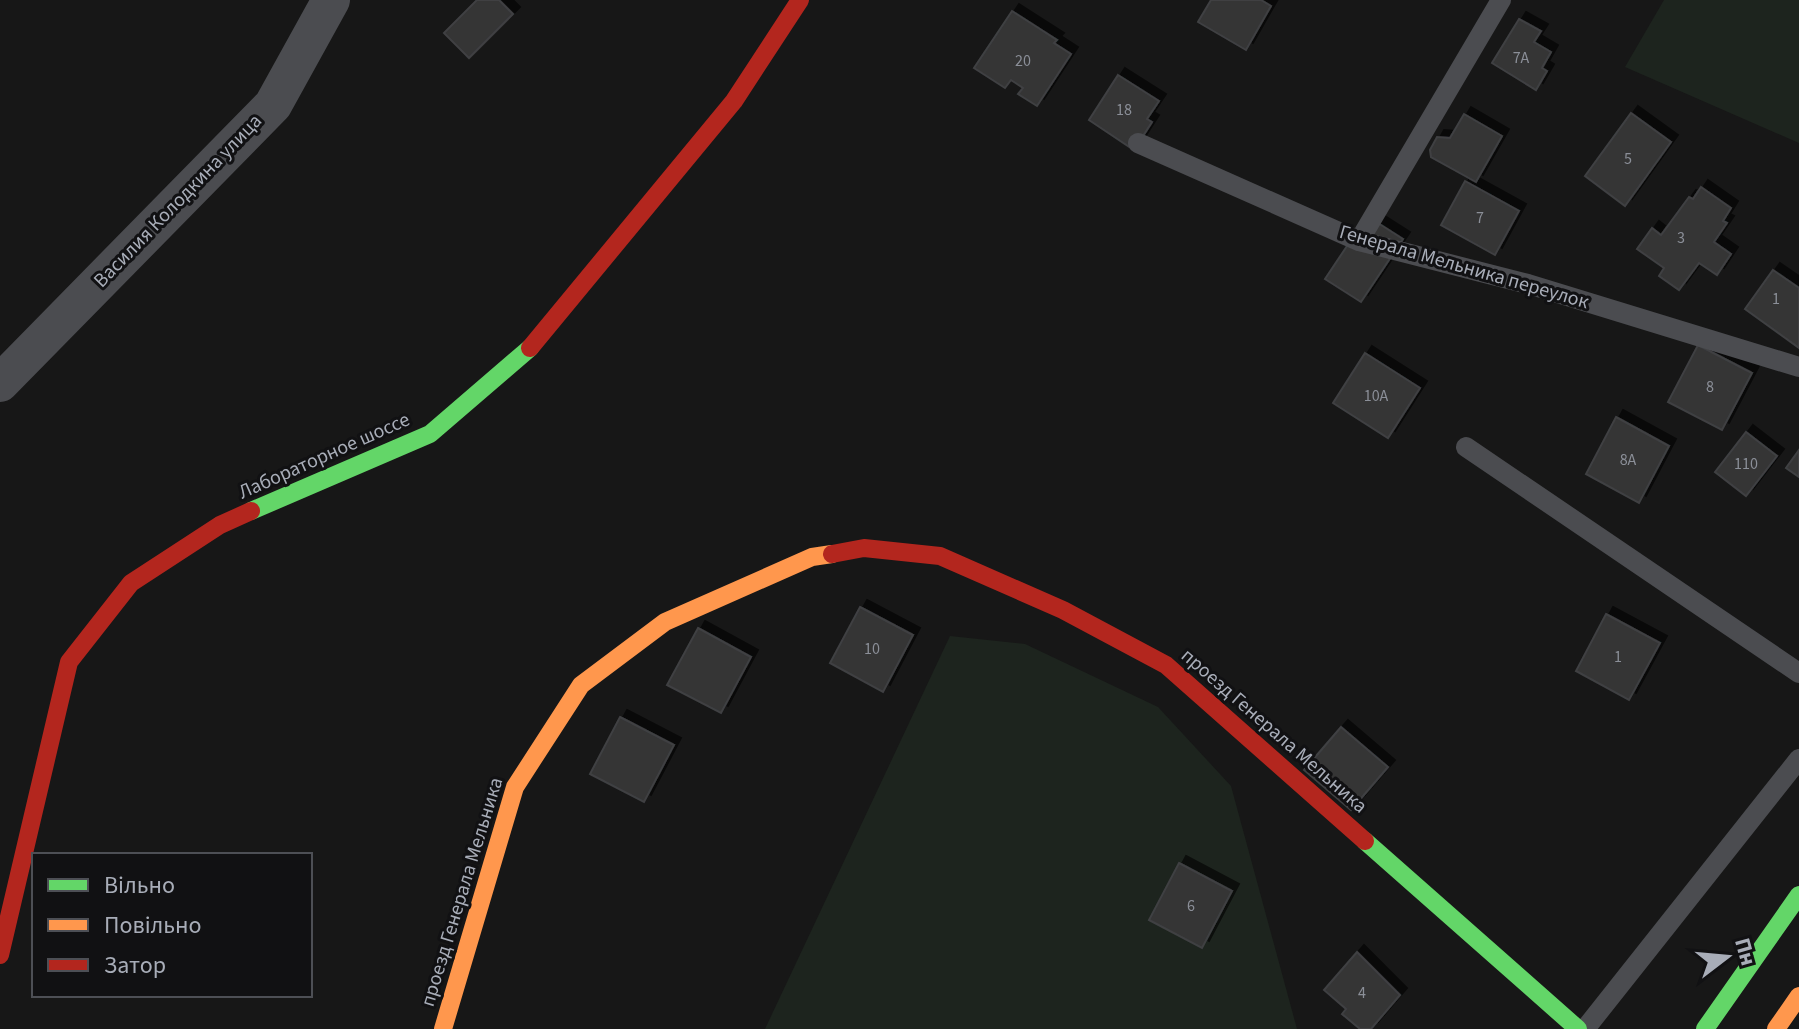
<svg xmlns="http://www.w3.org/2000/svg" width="1799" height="1029" viewBox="0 0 1799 1029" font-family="'Source Sans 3',sans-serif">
  <defs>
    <filter id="shadow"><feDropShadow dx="7" dy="-7" stdDeviation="0" flood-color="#0009"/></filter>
  </defs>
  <rect width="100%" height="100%" fill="#171717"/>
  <g fill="#1d241e">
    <path d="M1664 0H1799V143L1625 67Z"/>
    <path d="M950 636 1025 644 1158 707 1231 786 1297 1029H765Z"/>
  </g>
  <g fill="#353536" stroke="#3f4043" stroke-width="2" filter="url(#shadow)">
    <path d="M477 0H499L513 14 469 58 444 33Z"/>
    <path d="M1211 0H1261L1271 6 1246 50 1198 22Z"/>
    <path d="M1012 11 1057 40 1054 43 1071 54 1037 106 1018 94 1023 88 1011 80 1005 88 974 68Z"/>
    <path d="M1519 19 1541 31 1534 42 1551 52 1542 68 1547 71 1536 90 1492 63Z"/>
    <path d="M1118 75 1159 101 1147 119 1152 122 1134 150 1089 120Z"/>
    <path d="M1631 113 1671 142 1625 206 1585 176Z"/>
    <path d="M1464 114 1502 136 1476 182 1431 157 1430 150 1437 137 1450 138Z"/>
    <path d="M1465 181 1519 211 1495 255 1441 225Z"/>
    <path d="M1701 187 1731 208 1723 221 1727 223 1714 242 1731 254 1717 275 1699 263 1679 290 1659 276 1664 268 1637 249 1652 228 1661 235 1689 197 1693 199Z"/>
    <path d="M1367 216 1403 239 1361 302 1325 279Z"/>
    <path d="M1773 270 1799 288V348L1745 309Z"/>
    <path d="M1698 345 1752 373 1722 430 1668 402Z"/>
    <path d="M1365 353 1420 388 1388 438 1333 403Z"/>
    <path d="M1616 417 1669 446 1639 503 1586 474Z"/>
    <path d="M1746 432 1777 456 1746 496 1715 472Z"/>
    <path d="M1799 450V477L1786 468Z"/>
    <path d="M860 607 913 635 883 692 830 663Z"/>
    <path d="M1606 614 1660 643 1629 700 1576 671Z"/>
    <path d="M698 628 751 657 721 713 667 685Z"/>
    <path d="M620 717 674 745 644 802 590 774Z"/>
    <path d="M1341 727 1388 767 1351 810 1304 770Z"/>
    <path d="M1179 863 1232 891 1202 948 1149 920Z"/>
    <path d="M1357 952 1400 995 1371 1029H1360L1342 1014 1346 1009 1324 990Z"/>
  </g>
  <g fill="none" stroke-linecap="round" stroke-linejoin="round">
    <g stroke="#4b4c50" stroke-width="20">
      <path d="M1138 143 1359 241 1528 284 1799 367"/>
      <path d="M1359 241 1501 0"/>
      <path d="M1466 447 1799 673"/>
      <path d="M1585 1029 1799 759"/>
    </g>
    <path stroke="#4b4c50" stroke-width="38" d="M0 383 273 105 331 0"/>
    <g stroke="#63d668" stroke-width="18">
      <path d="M251 511 430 434 530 348"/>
      <path d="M1365 841 1578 1029"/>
      <path d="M1705 1029 1799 895"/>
    </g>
    <g stroke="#ff974d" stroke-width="18">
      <path d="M443 1029 515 787 581 685 665 622 812 557 832 554"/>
      <path d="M1776 1029 1799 996"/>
    </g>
    <g stroke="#b3261e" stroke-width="18">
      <path d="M530 348 734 101 800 0"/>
      <path d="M832 554 864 548 940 556 1063 610 1166 665 1365 841"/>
      <path d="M0 955 69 662 131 583 220 525 251 511"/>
    </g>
  </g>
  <g text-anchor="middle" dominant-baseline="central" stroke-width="6" stroke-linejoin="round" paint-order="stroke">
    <g font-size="16" fill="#8b8f98">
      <text x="1521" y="58">7А</text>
      <text x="1023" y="61">20</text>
      <text x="1124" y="110">18</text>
      <text x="1628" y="159">5</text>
      <text x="1480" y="218">7</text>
      <text x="1681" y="238">3</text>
      <text x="1776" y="299">1</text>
      <text x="1710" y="387">8</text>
      <text x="1376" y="396">10А</text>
      <text x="1628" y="460">8А</text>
      <text x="1746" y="464">110</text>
      <text x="872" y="649">10</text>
      <text x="1618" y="657">1</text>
      <text x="1191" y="906">6</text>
      <text x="1362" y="993">4</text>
    </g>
    <g font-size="20" fill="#a8adb8" stroke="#111113">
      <text transform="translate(178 201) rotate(-46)">Василия Колодкина улица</text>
      <text transform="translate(1464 267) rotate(16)">Генерала Мельника переулок</text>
      <text transform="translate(324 456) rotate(-24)">Лабораторное шоссе</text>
      <text transform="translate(1274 731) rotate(41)">проезд Генерала Мельника</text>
      <text transform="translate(462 892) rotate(-73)">проезд Генерала Мельника</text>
    </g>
  </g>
  <rect x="32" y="853" width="280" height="144" fill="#111113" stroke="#4d4f55" stroke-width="2"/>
  <rect x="48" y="879" width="40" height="12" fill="#63d668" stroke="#4d4f55" stroke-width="2"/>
  <text x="104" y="893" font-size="24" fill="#a8adb8">Вільно</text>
  <rect x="48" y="919" width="40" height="12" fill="#ff974d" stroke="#4d4f55" stroke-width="2"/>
  <text x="104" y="933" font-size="24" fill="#a8adb8">Повільно</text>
  <rect x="48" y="959" width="40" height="12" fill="#b3261e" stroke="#4d4f55" stroke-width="2"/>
  <text x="104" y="973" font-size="24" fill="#a8adb8">Затор</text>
  <g transform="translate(1727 957) rotate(74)" stroke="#111113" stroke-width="6" paint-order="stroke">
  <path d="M0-6L14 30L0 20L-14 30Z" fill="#a8adb8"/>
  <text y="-12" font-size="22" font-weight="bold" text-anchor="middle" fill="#a8adb8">Пн</text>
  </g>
</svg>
